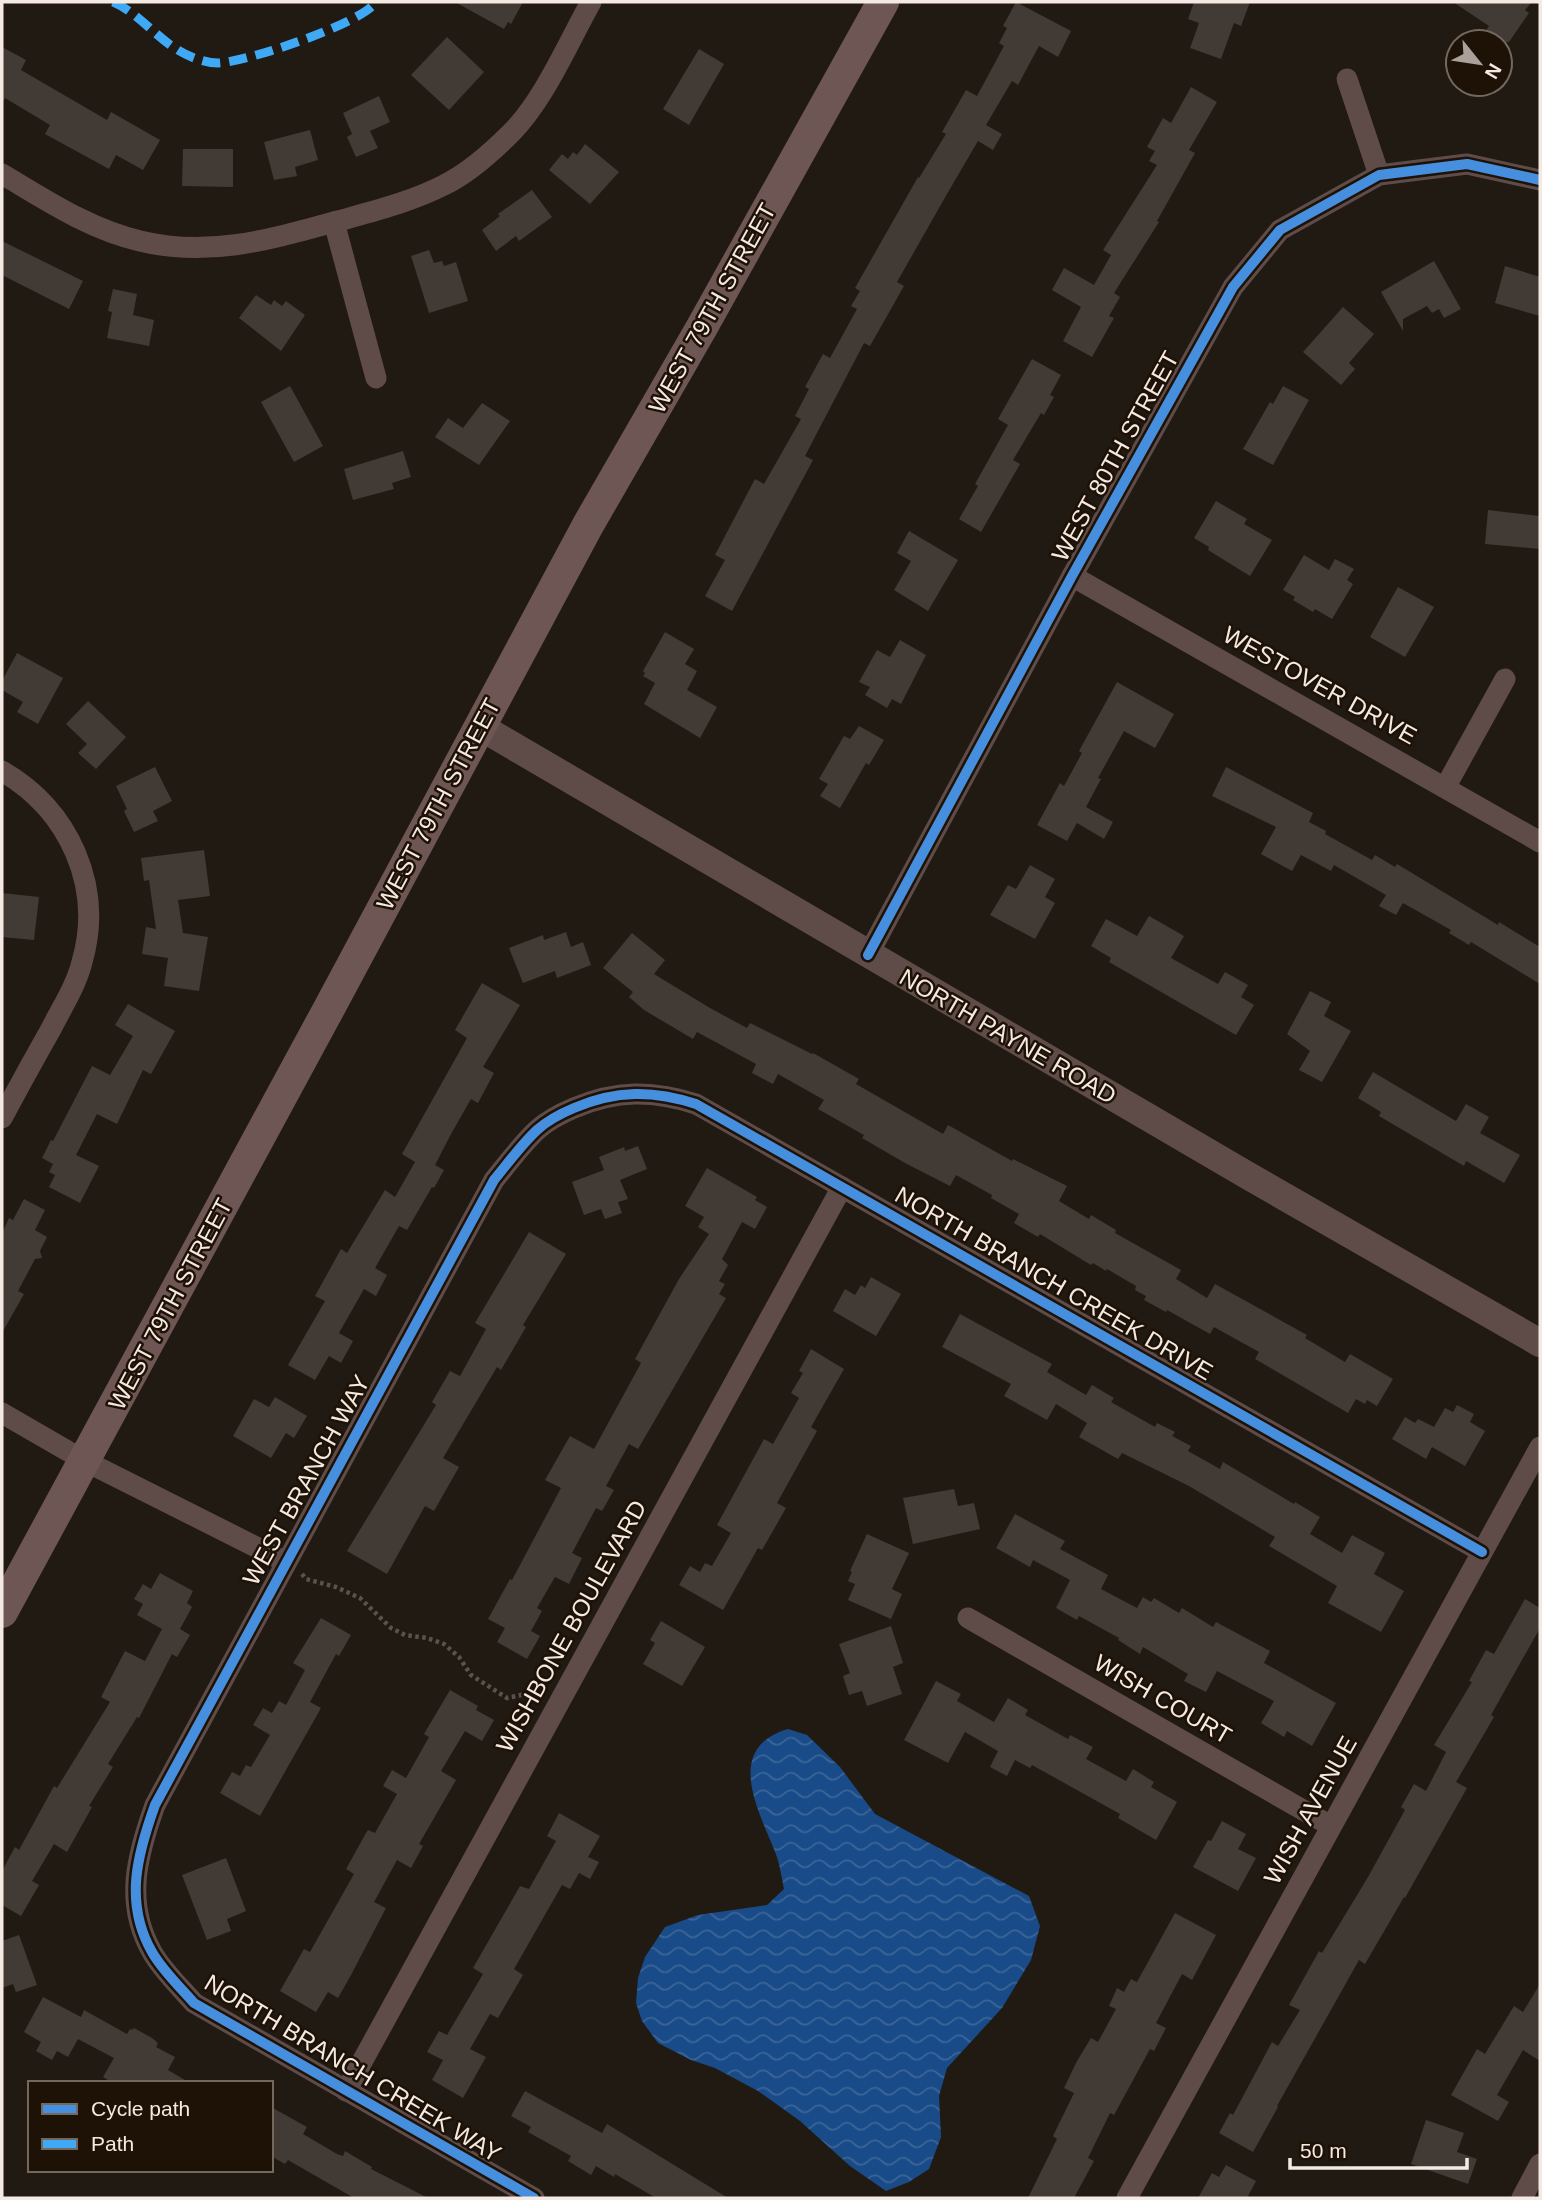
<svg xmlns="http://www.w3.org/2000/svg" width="1542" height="2200" viewBox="0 0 1542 2200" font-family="Helvetica,sans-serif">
  <defs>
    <pattern id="water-waves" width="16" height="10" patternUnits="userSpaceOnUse" patternTransform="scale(1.75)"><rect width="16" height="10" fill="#194b88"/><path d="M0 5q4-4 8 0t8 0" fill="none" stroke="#3b6598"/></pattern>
  </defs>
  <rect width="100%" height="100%" fill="#211a13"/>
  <path fill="url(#water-waves)" d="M788 1729 807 1735 840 1767 875 1814 1029 1896 1040 1926 1031 1960 1002 2008 947 2068 939 2096 941 2137 929 2169 909 2182 886 2191 850 2166 800 2121 758 2091 715 2068 691 2060 658 2043 642 2021 636 2003 638 1978 645 1957 665 1927 698 1915 767 1905 784 1889C782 1879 780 1867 777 1857 761 1814 721 1749 788 1729Z"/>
  <g fill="#423a35">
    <path d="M455 2H523L511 24 508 22 504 29Z"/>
    <path d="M1016 2 1071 31 1058 57 1039 46 1018 85 1012 81 986 125 1002 134 993 150 978 141 947 194 897 282 904 286 870 346 864 343 805 456 813 460 732 611 705 596 725 560 715 555 755 479 764 484 801 419 795 416 809 389 805 387 823 354 830 358 857 309 851 306 860 291 855 288 918 177 919 178 946 134 942 132 966 90 977 96 1004 46 999 43 1007 28 1003 26Z"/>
    <path d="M1194 2H1250L1241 26 1234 23 1221 59 1190 48 1199 23 1188 19Z"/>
    <path d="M1453 2H1532L1525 10 1529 13 1509 42H1478L1489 26Z"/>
    <path d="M447 37 484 72 449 110 411 75Z"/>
    <path d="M2 47 26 60 21 70 107 120 111 112 160 140 143 170 116 155 109 169 45 134 50 125 5 98 2 104Z"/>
    <path d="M699 49 724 64 689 125 663 109Z"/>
    <path d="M1191 87 1217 102 1189 150 1195 153 1157 221 1159 222 1114 293 1120 297 1109 316 1114 318 1092 357 1063 341 1081 307 1052 290 1064 268 1094 285 1111 255 1103 250 1157 165 1149 161 1155 151 1147 147 1163 118 1171 123Z"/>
    <path d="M379 96 390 122 370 131 378 148 356 157 347 137 352 134 343 113Z"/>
    <path d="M310 130 318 160 295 167 297 176 274 180 264 142Z"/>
    <path d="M585 144 619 172 590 204 549 170 562 154 568 159 573 152 577 155Z"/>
    <path d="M183 149H233V187L182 186Z"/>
    <path d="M532 190 552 217 519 241 516 236 496 251 482 230 500 216 498 214Z"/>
    <path d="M2 241 83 281 69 309 2 275Z"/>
    <path d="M429 250 434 263 442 261 444 266 456 262 468 301 429 313 411 256Z"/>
    <path d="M1434 261 1461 309 1444 318 1439 309 1432 313 1427 306 1403 319V331L1381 292Z"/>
    <path d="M1505 266 1540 277V316L1495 303Z"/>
    <path d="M113 289 137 294 133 315 154 320 149 346 107 338 112 312 108 311Z"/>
    <path d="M256 295 271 305 274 300 282 306 286 301 305 315 281 351 239 318Z"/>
    <path d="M1343 307 1374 334 1349 363 1355 369 1341 385 1303 352Z"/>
    <path d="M1032 359 1061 375 1050 395 1054 397 1044 415 1041 413 1013 460 1020 464 981 532 959 519 978 486 975 484 1008 425 998 419Z"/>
    <path d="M290 386 323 446 294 462 261 402Z"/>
    <path d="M1283 386 1309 400 1273 465 1243 449 1270 402 1273 404Z"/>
    <path d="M482 403 510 421 479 465 435 437 448 418 463 428Z"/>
    <path d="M403 451 411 477 392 483 394 489 353 500 344 469Z"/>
    <path d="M1216 501 1247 519 1244 524 1272 540 1250 576 1208 550 1209 547 1194 538Z"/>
    <path d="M1488 510 1540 516V549L1485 544Z"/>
    <path d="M909 531 958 560 928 611 894 590 911 561 897 553Z"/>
    <path d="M1304 555 1329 570 1335 559 1354 569 1347 580 1353 584 1332 619 1315 609 1313 612 1293 600 1295 597 1283 590Z"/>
    <path d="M1398 587 1434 607 1405 657 1370 637Z"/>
    <path d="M665 632 694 649 685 664 697 671 687 690 717 707 700 738 644 704 655 683 643 676 645 673 643 671Z"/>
    <path d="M900 640 926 655 901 704 892 699 887 708 865 695 870 687 859 682 877 650 890 657Z"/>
    <path d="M17 653 63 678 38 724 17 712 23 702 2 690V681Z"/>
    <path d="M1117 682 1174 714 1155 748 1124 731 1098 778 1101 779 1086 807 1113 822 1104 839 1077 823 1067 841 1037 825 1060 783 1064 786 1082 753 1079 751Z"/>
    <path d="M88 701 126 737 96 769 78 753 87 744 66 724Z"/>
    <path d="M859 726 884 740 869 765 866 763 840 808 820 796 828 784 819 779 844 736 850 739Z"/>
    <path d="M155 767 172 801 153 811 158 821 134 832 124 811 127 809 116 786Z"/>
    <path d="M1226 767 1313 813 1309 822 1326 831 1325 834 1372 860 1375 855 1395 867 1397 864 1498 925 1499 922 1540 947V984L1471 942 1469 945 1449 933 1451 930 1403 903 1396 915 1379 906 1386 895 1334 865 1331 871 1301 855 1292 871 1261 854 1276 827 1212 796Z"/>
    <path d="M204 850 210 896 178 900 183 933 208 937 199 991 164 986 168 958 142 954 146 927 156 929 149 880 144 881 141 858Z"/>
    <path d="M1030 865 1055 879 1045 897 1055 903 1035 939 990 915 1008 885 1016 889Z"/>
    <path d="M2 893 39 897 34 940 2 937Z"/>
    <path d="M1149 916 1184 936 1171 958 1218 984 1225 972 1248 985 1241 997 1254 1005 1236 1035 1109 962 1111 958 1091 946 1106 919 1137 936Z"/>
    <path d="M566 932 571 947 583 942 591 965 557 978 555 971 523 983 509 948 543 935 544 940Z"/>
    <path d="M632 933 665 960 654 974 710 1008 747 1028 750 1023 812 1054 813 1053 859 1079 856 1084 943 1134 948 1125 1012 1161 1013 1159 1067 1186 1059 1201 1089 1219 1091 1215 1116 1230 1115 1233 1181 1270 1176 1279 1207 1298 1215 1284 1307 1335 1305 1338 1345 1362 1350 1354 1393 1379 1377 1406 1367 1400 1365 1404 1356 1399 1348 1413 1255 1359 1259 1352 1214 1327 1210 1334 1167 1310 1166 1312 1144 1300 1146 1296 1135 1290 1136 1286 1107 1269 1106 1271 1093 1263 1091 1265 1040 1234 1038 1237 1014 1223 1019 1214 991 1198 992 1195 956 1175 950 1186 905 1163 862 1138 864 1135 818 1109 824 1100 778 1074 773 1084 752 1073 756 1064 697 1032 693 1039 644 1010 629 997 633 992 603 968Z"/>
    <path d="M482 983 520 1005 483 1067 494 1073 478 1103 471 1099 451 1134 435 1165 444 1170 434 1188 432 1187 407 1230 399 1226 375 1268 387 1275 376 1296 364 1289 339 1333 353 1341 341 1363 329 1356 315 1380 288 1365 325 1301 315 1296 341 1249 347 1253 385 1190 395 1197 415 1162 402 1154 467 1038 455 1030Z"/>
    <path d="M1310 991 1331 1002 1324 1016 1351 1031 1322 1082 1299 1070 1310 1051 1287 1034Z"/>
    <path d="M128 1004 175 1031 151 1074 143 1070 117 1124 97 1114 76 1155 99 1166 80 1203 49 1187 55 1175 49 1172 53 1164 42 1158 51 1140 53 1141 92 1066 110 1075 133 1036 115 1025Z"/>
    <path d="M1373 1072 1456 1121 1466 1104 1489 1117 1480 1133 1520 1155 1504 1183 1466 1161 1464 1166 1379 1116 1381 1112 1358 1098Z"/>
    <path d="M638 1146 647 1169 620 1180 628 1199 618 1202 622 1213 605 1219 601 1209 584 1215 572 1182 604 1170 599 1157 624 1147 625 1151Z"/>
    <path d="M707 1168 757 1197 755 1200 767 1207 755 1229 742 1222 722 1259 728 1265 719 1281 725 1284 719 1294 726 1298 638 1449 629 1444 606 1486 614 1490 602 1511 596 1508 572 1553 582 1558 569 1584 555 1577 537 1608 542 1611 531 1631 540 1636 527 1659 497 1642 505 1628 488 1619 510 1579 512 1580 561 1488 545 1480 570 1436 594 1449 641 1363 635 1359 679 1279 709 1234 698 1227 704 1217 685 1206Z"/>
    <path d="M24 1199 45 1210 35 1230 47 1237 40 1251 42 1258 35 1259 18 1291 24 1294 2 1333V1233L9 1218 13 1220Z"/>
    <path d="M529 1232 566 1254 523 1325 526 1327 501 1370 497 1367 443 1458 459 1467 434 1511 425 1506 387 1574 347 1551 436 1405 432 1402 450 1371 460 1376 486 1329 475 1323Z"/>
    <path d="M871 1277 901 1294 876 1336 833 1311 845 1289 855 1295 861 1285 865 1288Z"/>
    <path d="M960 1314 1052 1364 1047 1372 1086 1395 1092 1385 1114 1398 1111 1402 1155 1427 1157 1423 1175 1432 1172 1436 1191 1446 1188 1451 1220 1469 1223 1462 1294 1504 1295 1502 1320 1517 1310 1534 1342 1553 1352 1535 1385 1553 1374 1574 1404 1591 1381 1632 1328 1603 1337 1586 1269 1546 1275 1537 1189 1486 1122 1453 1118 1459 1079 1437 1087 1423 1056 1404 1047 1420 1004 1396 1011 1384 942 1347Z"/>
    <path d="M811 1349 844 1369 811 1427 817 1431 777 1503 786 1508 762 1550 758 1548 723 1610 679 1585 690 1566 700 1572 705 1563 712 1566 731 1533 717 1525 764 1439 773 1444 799 1398 791 1393 803 1373 799 1371Z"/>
    <path d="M275 1397 307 1416 294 1438 286 1433 271 1458 233 1436 254 1399 269 1407Z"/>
    <path d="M1457 1405 1474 1414 1470 1422 1485 1431 1465 1466 1432 1447 1426 1459 1392 1439 1405 1417 1415 1423 1418 1419 1434 1427 1445 1408 1453 1412Z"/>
    <path d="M954 1489 958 1506 974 1503 980 1529 913 1544 903 1498Z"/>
    <path d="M1015 1514 1065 1541 1060 1549 1108 1575 1101 1589 1137 1608 1143 1597 1151 1602 1154 1598 1179 1613 1182 1608 1213 1627 1216 1622 1270 1651 1264 1663 1336 1703 1312 1746 1287 1731 1284 1737 1261 1723 1274 1701 1217 1671 1206 1692 1184 1681 1188 1674 1143 1647 1140 1654 1118 1640 1119 1638 1079 1616 1077 1620 1056 1608 1070 1580 1033 1560 1030 1567 996 1548Z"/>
    <path d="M867 1534 909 1553 892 1589 902 1594 891 1619 848 1600 855 1584 848 1581 852 1572 850 1571Z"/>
    <path d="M160 1573 193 1591 187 1603 192 1607 180 1629 190 1635 177 1657 172 1654 139 1718 137 1717 108 1764 113 1767 89 1806 92 1807 67 1852 54 1844 32 1881 39 1885 21 1916 2 1905V1871L15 1847 19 1850 54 1786 57 1788 110 1702 101 1697 125 1651 145 1661 162 1629 137 1615 143 1604 134 1599 143 1584 151 1589Z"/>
    <path d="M1525 1599 1540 1608V1628L1491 1715 1494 1717 1456 1782 1467 1788 1405 1898 1404 1897 1365 1964 1359 1960 1277 2106 1278 2107 1253 2152 1219 2133 1230 2113 1233 2115 1272 2042 1278 2046 1300 2010 1289 2005 1319 1951 1322 1953 1368 1877 1405 1810 1401 1807 1414 1784 1426 1791 1446 1752 1434 1745 1472 1682 1469 1681 1486 1650 1494 1654Z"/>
    <path d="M321 1618 351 1635 339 1656 336 1654 310 1702 321 1708 260 1816 220 1793 232 1772 240 1776 246 1765 251 1767 270 1735 253 1725 263 1708 272 1713 279 1701 286 1705 305 1670 293 1663Z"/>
    <path d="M661 1621 705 1647 682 1686 643 1664 655 1643 650 1640Z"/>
    <path d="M891 1626 903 1663 893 1667 902 1694 867 1706 862 1691 849 1695 843 1676 850 1673 839 1644Z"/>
    <path d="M936 1681 961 1694 957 1701 994 1722 1008 1698 1028 1710 1025 1715 1068 1739 1070 1735 1093 1747 1086 1759 1126 1781 1133 1769 1154 1782 1151 1787 1177 1802 1156 1840 1118 1818 1120 1814 1032 1765 1030 1768 1015 1760 1007 1776 990 1767 998 1751 965 1732 948 1763 904 1740Z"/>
    <path d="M450 1690 478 1706 476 1710 494 1720 482 1741 465 1731 441 1771 456 1780 419 1844 423 1846 411 1868 397 1860 374 1902 386 1908 351 1975 338 1998 328 1992 316 2012 280 1991 304 1949 310 1952 354 1874 346 1869 366 1833 368 1830 375 1833 397 1794 383 1786 392 1770 406 1778 429 1737 424 1734Z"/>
    <path d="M559 1813 600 1836 588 1857 599 1862 590 1879 579 1873 570 1889 562 1885 514 1969 523 1975 498 2018 490 2014 470 2049 486 2057 463 2098 432 2080 443 2060 427 2052 439 2031 447 2035 483 1974 473 1968 520 1886 529 1889 556 1841 547 1836Z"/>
    <path d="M1222 1821 1246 1834 1238 1849 1256 1858 1238 1891 1193 1867 1208 1840 1211 1841Z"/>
    <path d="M226 1858 246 1911 227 1919 231 1931 207 1940 182 1875Z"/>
    <path d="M1175 1913 1216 1935 1192 1980 1182 1974 1156 2023 1166 2028 1154 2051 1150 2049 1114 2115 1110 2113 1088 2158 1094 2161 1074 2198H1028L1057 2139 1053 2136 1074 2093 1064 2088 1077 2061 1091 2038 1098 2042 1116 2009 1109 2006 1117 1988 1124 1992 1131 1979 1137 1982Z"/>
    <path d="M19 1935 37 1985 16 1992 13 1984 2 1988V1941Z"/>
    <path d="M1540 1984V2061L1523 2050 1497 2095 1509 2102 1498 2121 1451 2095 1477 2049 1485 2054 1514 2006 1523 2012Z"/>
    <path d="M43 1997 81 2017 84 2010 127 2034 130 2029 132 2030 134 2028 152 2038 158 2043 156 2047 175 2057 168 2070 190 2083H113L103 2077 114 2058 78 2039 68 2057 57 2051 52 2060 36 2051 41 2042 24 2032Z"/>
    <path d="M525 2091 602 2133 607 2124 728 2198H656L615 2174 614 2177 596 2166 591 2175 568 2161 571 2156 528 2132 531 2127 511 2116Z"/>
    <path d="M271 2107 307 2127 303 2134 337 2154 343 2156 345 2151 372 2167 371 2169 428 2198H354L288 2160 285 2164 271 2156Z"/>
    <path d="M1426 2120 1464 2133 1457 2152 1477 2159 1468 2184 1411 2164Z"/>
    <path d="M1226 2165 1256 2181 1247 2198H1198L1212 2173 1219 2177Z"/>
  </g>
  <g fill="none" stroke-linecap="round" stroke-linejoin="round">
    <path stroke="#5d514d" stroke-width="4.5" stroke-dasharray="3.5 3.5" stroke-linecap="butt" d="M302 1574 306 1579 336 1587 360 1598 391 1628 405 1635 427 1638 444 1644 459 1657 471 1675 507 1698 526 1694 537 1698"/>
    <g stroke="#5f4c49" stroke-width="21">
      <path d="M1347 79 1379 175"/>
      <path d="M2 174C46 200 89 229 140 241 209 258 272 239 338 221 374 211 411 202 444 185 469 173 491 153 511 133 544 100 568 43 591 2"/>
      <path d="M334 222 376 378"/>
      <path d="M1072 576 1540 842"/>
      <path d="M2 771C69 810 104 886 82 962 76 986 62 1007 51 1029 34 1059 18 1088 2 1118"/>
      <path d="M1446 786 1505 679"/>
      <path d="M868 955 1072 576 1233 287 1280 230 1379 175 1467 164 1540 180"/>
      <path d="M2 1413 85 1461 286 1562"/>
      <path d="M968 1618 1331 1826"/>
      <path d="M346 2091 842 1187"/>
      <path d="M534 2198 194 2003C180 1987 162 1970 152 1952 124 1903 137 1855 155 1805L494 1180C508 1163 521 1145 537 1130 547 1121 562 1113 574 1108 616 1090 653 1090 696 1104L1482 1552"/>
      <path d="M1127 2198 1540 1447"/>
      <path d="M1522 2198 1540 2164"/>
    </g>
    <path stroke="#5f4c49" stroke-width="28" d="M479 726 1252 1178 1540 1343"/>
    <path stroke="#6e5654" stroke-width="32" d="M2 1612 326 1014 588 525 702 327 883 2"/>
    <path stroke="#3fa9f5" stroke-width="9" stroke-dasharray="18 9" stroke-linecap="butt" d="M113 2C145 16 161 47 197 59 203 61 211 63 218 63 246 62 361 24 376 2"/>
    <g stroke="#1e1105" stroke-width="15">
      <g id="cycleway">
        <path d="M868 955 1072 576 1233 287 1280 230 1379 175 1467 164 1540 180"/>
        <path d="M534 2198 194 2003C180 1987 162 1970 152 1952 124 1903 137 1855 155 1805L494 1180C508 1163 521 1145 537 1130 547 1121 562 1113 574 1108 616 1090 653 1090 696 1104L1482 1552"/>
      </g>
    </g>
    <use href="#cycleway" stroke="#468fdf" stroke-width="10"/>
  </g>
  <g text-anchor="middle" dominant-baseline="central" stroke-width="5" stroke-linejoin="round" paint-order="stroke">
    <g font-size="24" fill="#f4eae2" stroke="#1e1105">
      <text transform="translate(712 308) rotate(-61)">WEST 79TH STREET</text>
      <text transform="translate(1115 456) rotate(-61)">WEST 80TH STREET</text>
      <text transform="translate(1320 685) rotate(29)">WESTOVER DRIVE</text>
      <text transform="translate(438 804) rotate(-62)">WEST 79TH STREET</text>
      <text transform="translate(1008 1036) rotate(30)">NORTH PAYNE ROAD</text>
      <text transform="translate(1054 1283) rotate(30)">NORTH BRANCH CREEK DRIVE</text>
      <text transform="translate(170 1304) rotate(-62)">WEST 79TH STREET</text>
      <text transform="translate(306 1480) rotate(-61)">WEST BRANCH WAY</text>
      <text transform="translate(571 1626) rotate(-61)">WISHBONE BOULEVARD</text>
      <text transform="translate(1163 1699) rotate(30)">WISH COURT</text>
      <text transform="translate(1310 1810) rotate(-61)">WISH AVENUE</text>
      <text transform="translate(353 2068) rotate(31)">NORTH BRANCH CREEK WAY</text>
    </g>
  </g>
  <rect width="1542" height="2200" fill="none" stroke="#f4eae2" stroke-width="7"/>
  <rect x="28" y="2081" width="245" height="91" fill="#1e1105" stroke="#74685d" stroke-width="2"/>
  <rect x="42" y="2104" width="35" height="10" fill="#468fdf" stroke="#74685d" stroke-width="2"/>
  <text x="91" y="2116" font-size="21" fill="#f4eae2">Cycle path</text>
  <rect x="42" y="2139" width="35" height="10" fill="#3fa9f5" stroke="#74685d" stroke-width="2"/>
  <text x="91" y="2151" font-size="21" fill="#f4eae2">Path</text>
  <g transform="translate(1479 63) rotate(120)"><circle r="33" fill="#1e1105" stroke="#74685d" stroke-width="2"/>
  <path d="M0-5L12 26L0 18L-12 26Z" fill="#aaa19a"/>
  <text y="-10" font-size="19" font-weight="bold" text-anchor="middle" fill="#f4eae2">N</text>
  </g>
  <path d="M1290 2158v10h177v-10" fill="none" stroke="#f4eae2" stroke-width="3.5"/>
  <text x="1300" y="2158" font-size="21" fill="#f4eae2" stroke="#1e1105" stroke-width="5" paint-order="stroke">50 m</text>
</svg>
